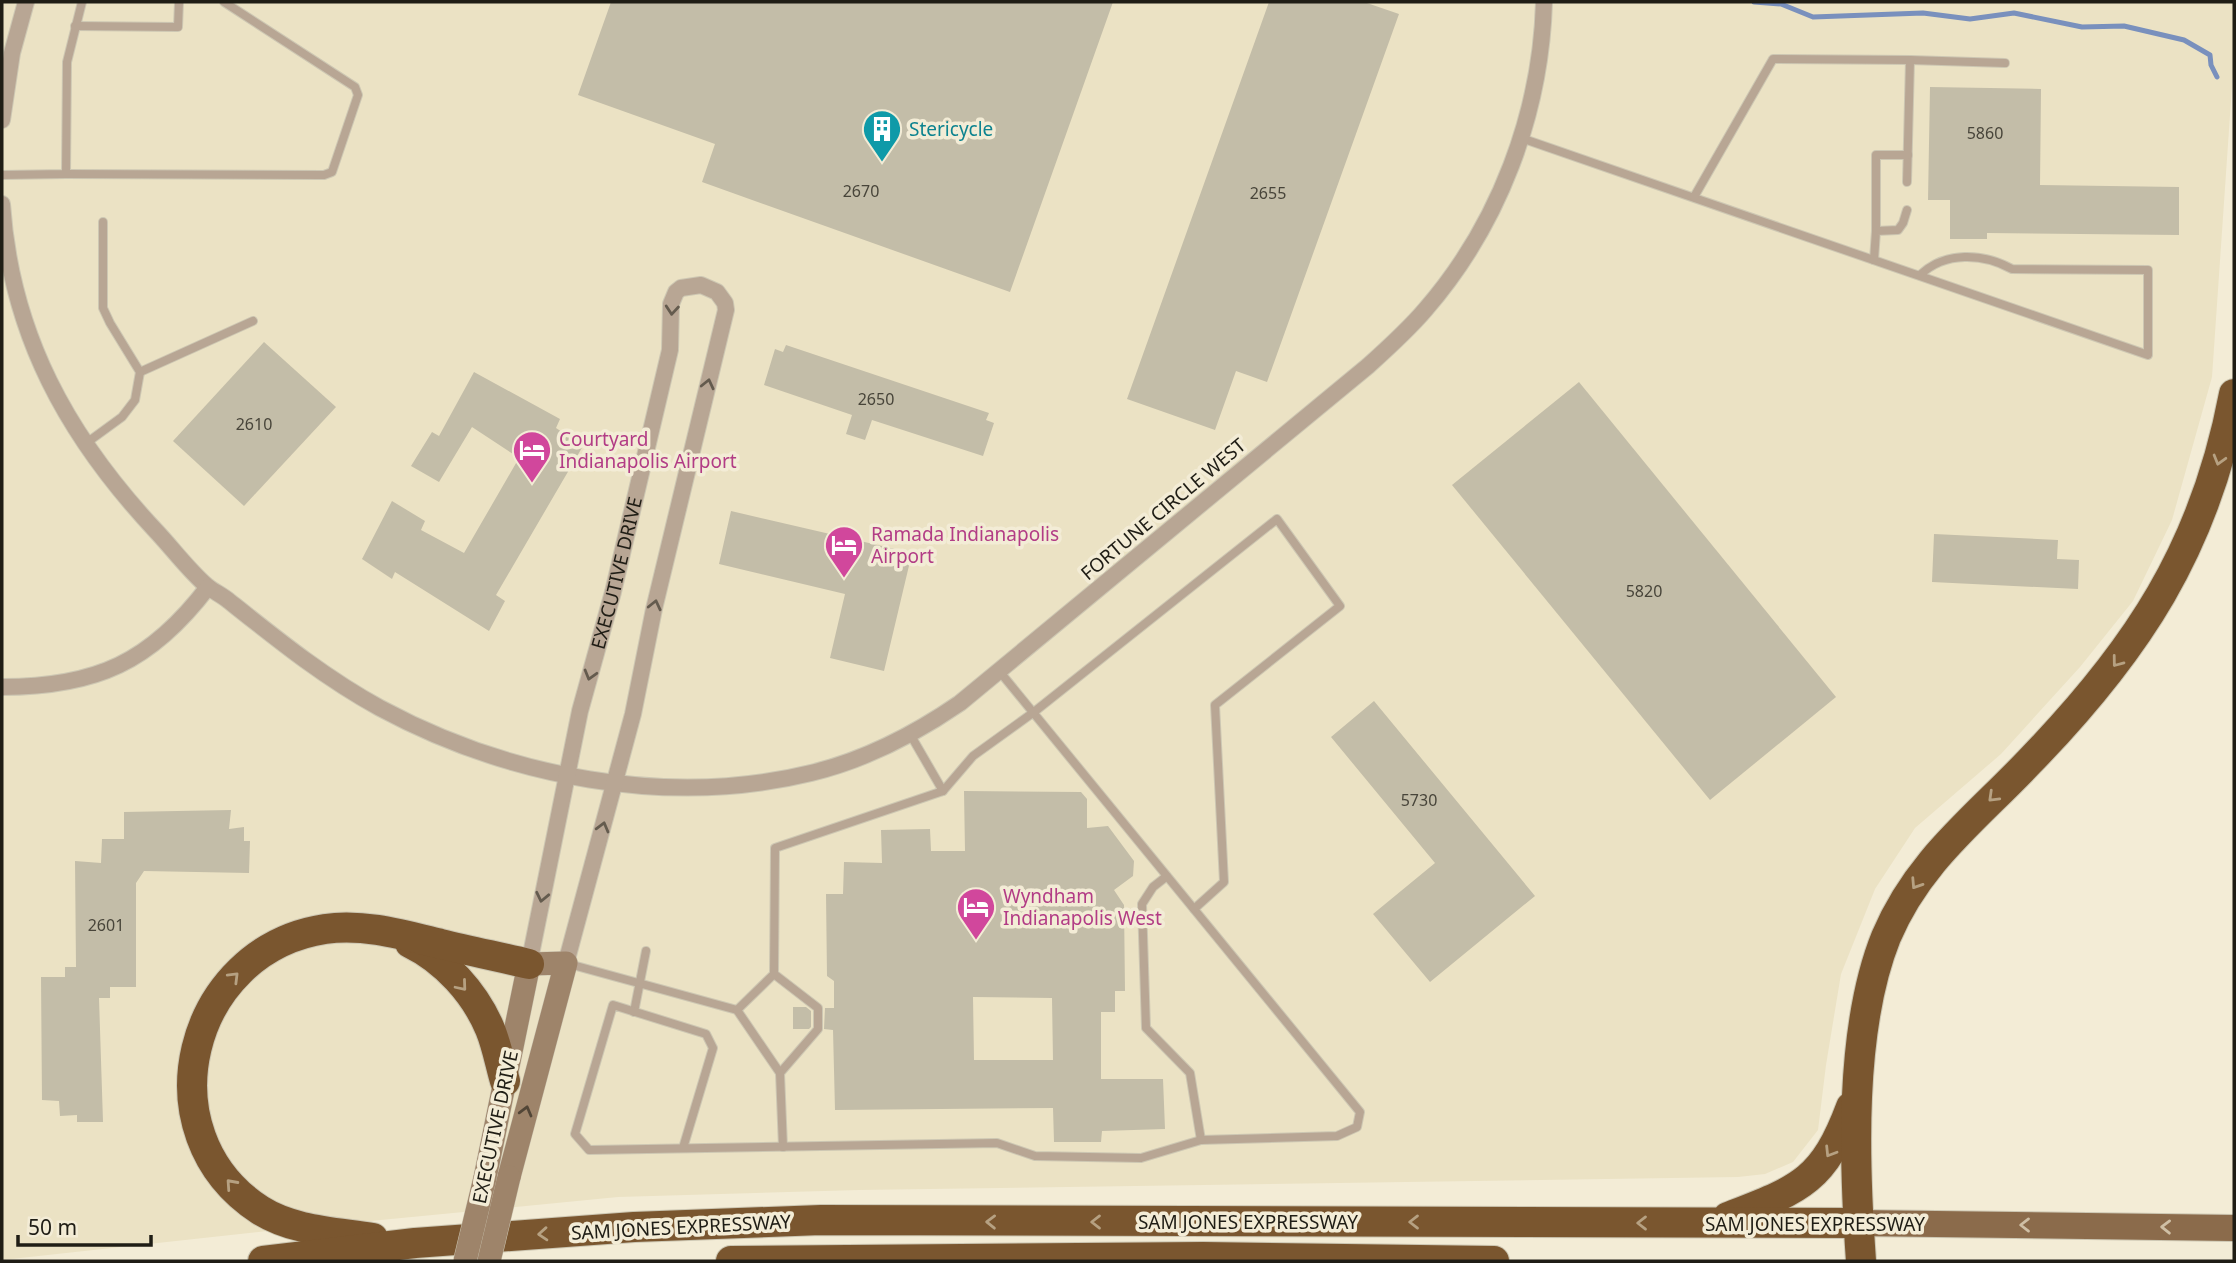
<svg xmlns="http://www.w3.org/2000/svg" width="2236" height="1263" viewBox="0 0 2236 1263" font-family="'Noto Sans',sans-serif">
  <rect width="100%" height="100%" fill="#f3ecd6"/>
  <path fill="#ebe2c4" d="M2 2H2234V57L2212 377 2172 520 2133 601 2080 667 2001 754 1915 828 1875 889 1841 974 1826 1065 1818 1130 1793 1162 1765 1174 1738 1177 859 1190 618 1197 267 1231 2 1260Z"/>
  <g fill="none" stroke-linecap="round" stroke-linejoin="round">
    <path stroke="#7990bd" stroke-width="5" d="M1754 2 1781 4 1813 17 1923 13 1970 19 2014 13 2082 27 2124 26 2184 40 2210 55 2211 65 2217 77"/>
  </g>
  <g fill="#c3bda8" fill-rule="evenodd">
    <path d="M611 2H1113L1010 292 702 182 715 144 578 95Z"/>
    <path d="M1269 2H1364L1399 14 1267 382 1236 371 1215 430 1127 399Z"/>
    <path d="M1930 87 2041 89 2040 185 2179 187V235L1987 233V239H1950V200H1928Z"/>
    <path d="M264 342 336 407 244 506 173 441Z"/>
    <path d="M786 345 989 413 986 420 994 423 983 456 872 420 865 440 846 434 852 415 764 385 775 349 783 352Z"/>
    <path d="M474 372 560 419 556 428 583 446 496 595 505 601 489 631 395 572 392 579 362 559 392 501 425 521 421 530 464 553 519 458 472 427 439 482 411 466 432 432 439 436Z"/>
    <path d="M1579 382 1836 697 1710 800 1452 485Z"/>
    <path d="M731 511 912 553 884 671 830 658 845 594 719 564Z"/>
    <path d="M1934 534 2058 540 2057 559 2079 560 2078 589 1932 582Z"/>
    <path d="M1374 701 1535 896 1430 982 1373 914 1435 863 1331 737Z"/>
    <path d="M964 791 1081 792 1087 799V828L1108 826 1134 861 1133 876 1114 890 1124 905 1125 991H1115V1012H1101V1079H1163L1165 1129 1102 1131 1101 1142H1054L1053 1108 835 1110 833 1030 824 1029 825 1008H834V981L827 976 826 894H843L844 862 882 863 881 830 930 829 931 851H965ZM973 997 1052 998 1053 1060H974Z"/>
    <path d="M231 810 229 829 244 827V841H250L249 873 144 871 136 883V987H110V998H99L103 1122H77V1115L60 1116 59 1101 42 1100 41 977H65V967H76L75 861 101 863 102 839H124V812Z"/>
    <path d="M793 1007H806L811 1011V1027L809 1029H793Z"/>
  </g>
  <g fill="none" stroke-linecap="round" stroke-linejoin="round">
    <g stroke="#cdc7b3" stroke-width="10">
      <g id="lane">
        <path d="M75 26 178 27 179 2"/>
        <path d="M1910 60 2005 63"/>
        <path d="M1521 138 2148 355V270L2012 269C1983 253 1945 251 1920 275"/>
        <path d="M66 174 324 175 332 172 358 95 355 87 224 2"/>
        <path d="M2 175 66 174 67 62 82 2"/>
        <path d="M1694 197 1773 59 1910 60 1907 182"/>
        <path d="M1876 231V155H1908"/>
        <path d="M1874 260 1876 231 1898 230 1903 223 1907 210"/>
        <path d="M140 372 253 321"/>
        <path d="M85 444 122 417 135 400 140 372 110 323 103 308V222"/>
        <path d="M1000 672 1360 1112 1357 1127 1337 1136 1201 1140 1190 1073 1146 1028 1142 904 1153 887 1167 876"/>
        <path d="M910 734 943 791"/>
        <path d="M569 964 737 1010"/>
        <path d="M774 974 818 1008V1029L780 1073"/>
        <path d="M634 1012 646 951"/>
        <path d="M783 1147 780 1073 737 1010 774 974 775 848 943 791 973 756 1034 712 1277 519 1340 606 1215 705 1224 882 1194 909"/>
        <path d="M683 1148 713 1048 706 1034 613 1005 575 1134 589 1150 997 1143 1035 1156 1141 1158 1201 1140"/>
      </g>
    </g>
    <g stroke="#cdc7b3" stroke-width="18">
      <g id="street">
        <path d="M2 120 12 53 26 2"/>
        <path d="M2 204C11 335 68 437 156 531 173 549 189 571 208 587 215 592 223 596 229 601 278 640 325 678 380 708 508 777 668 808 811 773 865 760 915 734 960 703L1368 366C1388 348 1408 330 1425 310 1499 225 1541 113 1544 2"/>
        <path d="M2 687C96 687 151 662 208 587"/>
        <path id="s1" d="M529 964 580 711 613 592 670 350 671 304 676 292 681 288 701 285 717 292 725 303 726 310 654 609 633 714 566 963"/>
      </g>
    </g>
    <g stroke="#cdc7b3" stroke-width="24">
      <path id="secondary" d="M485 1178 529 964 566 963 509 1177"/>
    </g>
    <g stroke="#cdc7b3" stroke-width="28">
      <path id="primary" d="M1858 1223 2234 1228"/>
    </g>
    <g stroke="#cdc7b3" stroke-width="32">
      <g id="highway">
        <path d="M410 943C445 960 475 993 490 1029 497 1046 500 1064 505 1081"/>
        <path d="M1728 1217C1800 1189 1823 1182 1851 1107"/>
        <path d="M373 1238C336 1232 293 1231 260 1210 142 1133 187 950 325 929 363 923 404 935 441 944 470 951 499 957 529 964"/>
        <path d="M263 1261 415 1243 634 1227 821 1220 1858 1223"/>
        <path d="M731 1261 1203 1257 1494 1261"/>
        <path d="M1861 1261C1854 1163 1849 1029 1886 937 1918 861 1975 819 2029 762 2137 651 2205 548 2234 394"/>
      </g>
    </g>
    <use href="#lane" stroke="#b8a694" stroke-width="8"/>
    <use href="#street" stroke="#b8a694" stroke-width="16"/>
    <use href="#secondary" stroke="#9e846a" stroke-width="23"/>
    <use href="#primary" stroke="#8b6b4b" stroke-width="26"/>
    <use href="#highway" stroke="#7a562f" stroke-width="30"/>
    <g stroke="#cdc7b3" stroke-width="24" stroke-linecap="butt">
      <g id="secondary-bridge">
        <path d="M465 1261 485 1178"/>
        <path d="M489 1261 509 1177"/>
      </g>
    </g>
    <use href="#secondary-bridge" stroke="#9e846a" stroke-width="23"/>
  </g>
  <defs><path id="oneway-chevron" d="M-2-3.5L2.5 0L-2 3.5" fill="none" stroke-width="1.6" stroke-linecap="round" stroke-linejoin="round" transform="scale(1.75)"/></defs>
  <g stroke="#645b4e">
    <use href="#oneway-chevron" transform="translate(672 310) rotate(95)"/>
    <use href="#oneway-chevron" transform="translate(708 384) rotate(-77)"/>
    <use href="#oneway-chevron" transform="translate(655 605) rotate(-77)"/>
    <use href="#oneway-chevron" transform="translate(590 675) rotate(106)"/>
    <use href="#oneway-chevron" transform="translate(603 827) rotate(-75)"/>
    <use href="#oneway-chevron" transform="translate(542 897) rotate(102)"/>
  </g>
  <g stroke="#b6a182">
    <use href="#oneway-chevron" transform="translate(2219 460) rotate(106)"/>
    <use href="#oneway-chevron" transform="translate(2117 662) rotate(127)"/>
    <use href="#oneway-chevron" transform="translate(1993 797) rotate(136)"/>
    <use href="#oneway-chevron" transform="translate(1916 884) rotate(123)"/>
    <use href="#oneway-chevron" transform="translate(234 977) rotate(-45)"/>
    <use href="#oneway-chevron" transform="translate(462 986) rotate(50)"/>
    <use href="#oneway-chevron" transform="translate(1830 1152) rotate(122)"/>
    <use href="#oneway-chevron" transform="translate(231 1184) rotate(-132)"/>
    <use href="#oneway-chevron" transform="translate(991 1222) rotate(-179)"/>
    <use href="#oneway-chevron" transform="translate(1096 1222) rotate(180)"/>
    <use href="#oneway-chevron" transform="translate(1414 1222) rotate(-180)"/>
    <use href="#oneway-chevron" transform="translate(1642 1223) rotate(-180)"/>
    <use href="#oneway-chevron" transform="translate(543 1234) rotate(176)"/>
  </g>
  <use stroke="#524637" href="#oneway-chevron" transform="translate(526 1111) rotate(-75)"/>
  <g stroke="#cfbfa5">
    <use href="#oneway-chevron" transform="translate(2025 1225) rotate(-180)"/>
    <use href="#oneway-chevron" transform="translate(2166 1227) rotate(-179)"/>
  </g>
  <defs>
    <g id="building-pin" transform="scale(2.0125)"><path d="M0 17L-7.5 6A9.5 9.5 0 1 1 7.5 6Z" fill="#0f9aa8" stroke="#f3ecd6"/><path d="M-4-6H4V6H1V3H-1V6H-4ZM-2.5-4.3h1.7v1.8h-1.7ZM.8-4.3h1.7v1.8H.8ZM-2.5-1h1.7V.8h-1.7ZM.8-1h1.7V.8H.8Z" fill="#fff"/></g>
    <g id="hotel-pin" transform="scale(2.0125)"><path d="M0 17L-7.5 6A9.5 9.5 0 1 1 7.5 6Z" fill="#d1479c" stroke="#f3ecd6"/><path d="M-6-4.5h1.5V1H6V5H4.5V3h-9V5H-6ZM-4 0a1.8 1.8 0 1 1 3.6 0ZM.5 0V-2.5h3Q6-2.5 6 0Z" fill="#fff"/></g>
  </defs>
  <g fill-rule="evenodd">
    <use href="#building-pin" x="882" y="129"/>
    <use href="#hotel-pin" x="532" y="450"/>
    <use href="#hotel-pin" x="844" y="545"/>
    <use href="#hotel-pin" x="976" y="907"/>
  </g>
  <g text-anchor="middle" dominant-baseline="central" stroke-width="7" stroke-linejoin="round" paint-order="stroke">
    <g font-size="16" fill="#48453a">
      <text x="1985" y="133">5860</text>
      <text x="861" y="191">2670</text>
      <text x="1268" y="193">2655</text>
      <text x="876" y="399">2650</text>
      <text x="254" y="424">2610</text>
      <text x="1644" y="591">5820</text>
      <text x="1419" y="800">5730</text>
      <text x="106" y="925">2601</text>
    </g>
    <g font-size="19" fill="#0d838f" stroke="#f3ecd6" text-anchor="start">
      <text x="909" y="129">Stericycle</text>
    </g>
    <g font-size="19" fill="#b23c85" stroke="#f3ecd6" text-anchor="start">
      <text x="559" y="439">Courtyard<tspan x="559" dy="22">Indianapolis Airport</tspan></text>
      <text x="871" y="534">Ramada Indianapolis<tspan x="871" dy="22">Airport</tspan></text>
      <text x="1003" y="896">Wyndham<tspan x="1003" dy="22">Indianapolis West</tspan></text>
    </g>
    <g font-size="19" fill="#1f1d15" stroke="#f3ecd6">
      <text transform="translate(1163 509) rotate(-40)">FORTUNE CIRCLE WEST</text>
      <text stroke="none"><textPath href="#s1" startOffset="401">EXECUTIVE DRIVE</textPath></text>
      <text transform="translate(495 1127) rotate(-78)">EXECUTIVE DRIVE</text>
      <text x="1248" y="1222">SAM JONES EXPRESSWAY</text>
      <text x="1815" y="1224">SAM JONES EXPRESSWAY</text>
      <text transform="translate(681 1227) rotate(-3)">SAM JONES EXPRESSWAY</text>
    </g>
  </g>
  <rect width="2236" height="1263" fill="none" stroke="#1f1d15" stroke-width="7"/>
  <path d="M18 1235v10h133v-10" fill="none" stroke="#1f1d15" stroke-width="3.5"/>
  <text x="28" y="1235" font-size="21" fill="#1f1d15" stroke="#f3ecd6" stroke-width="5" paint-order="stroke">50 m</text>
</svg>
